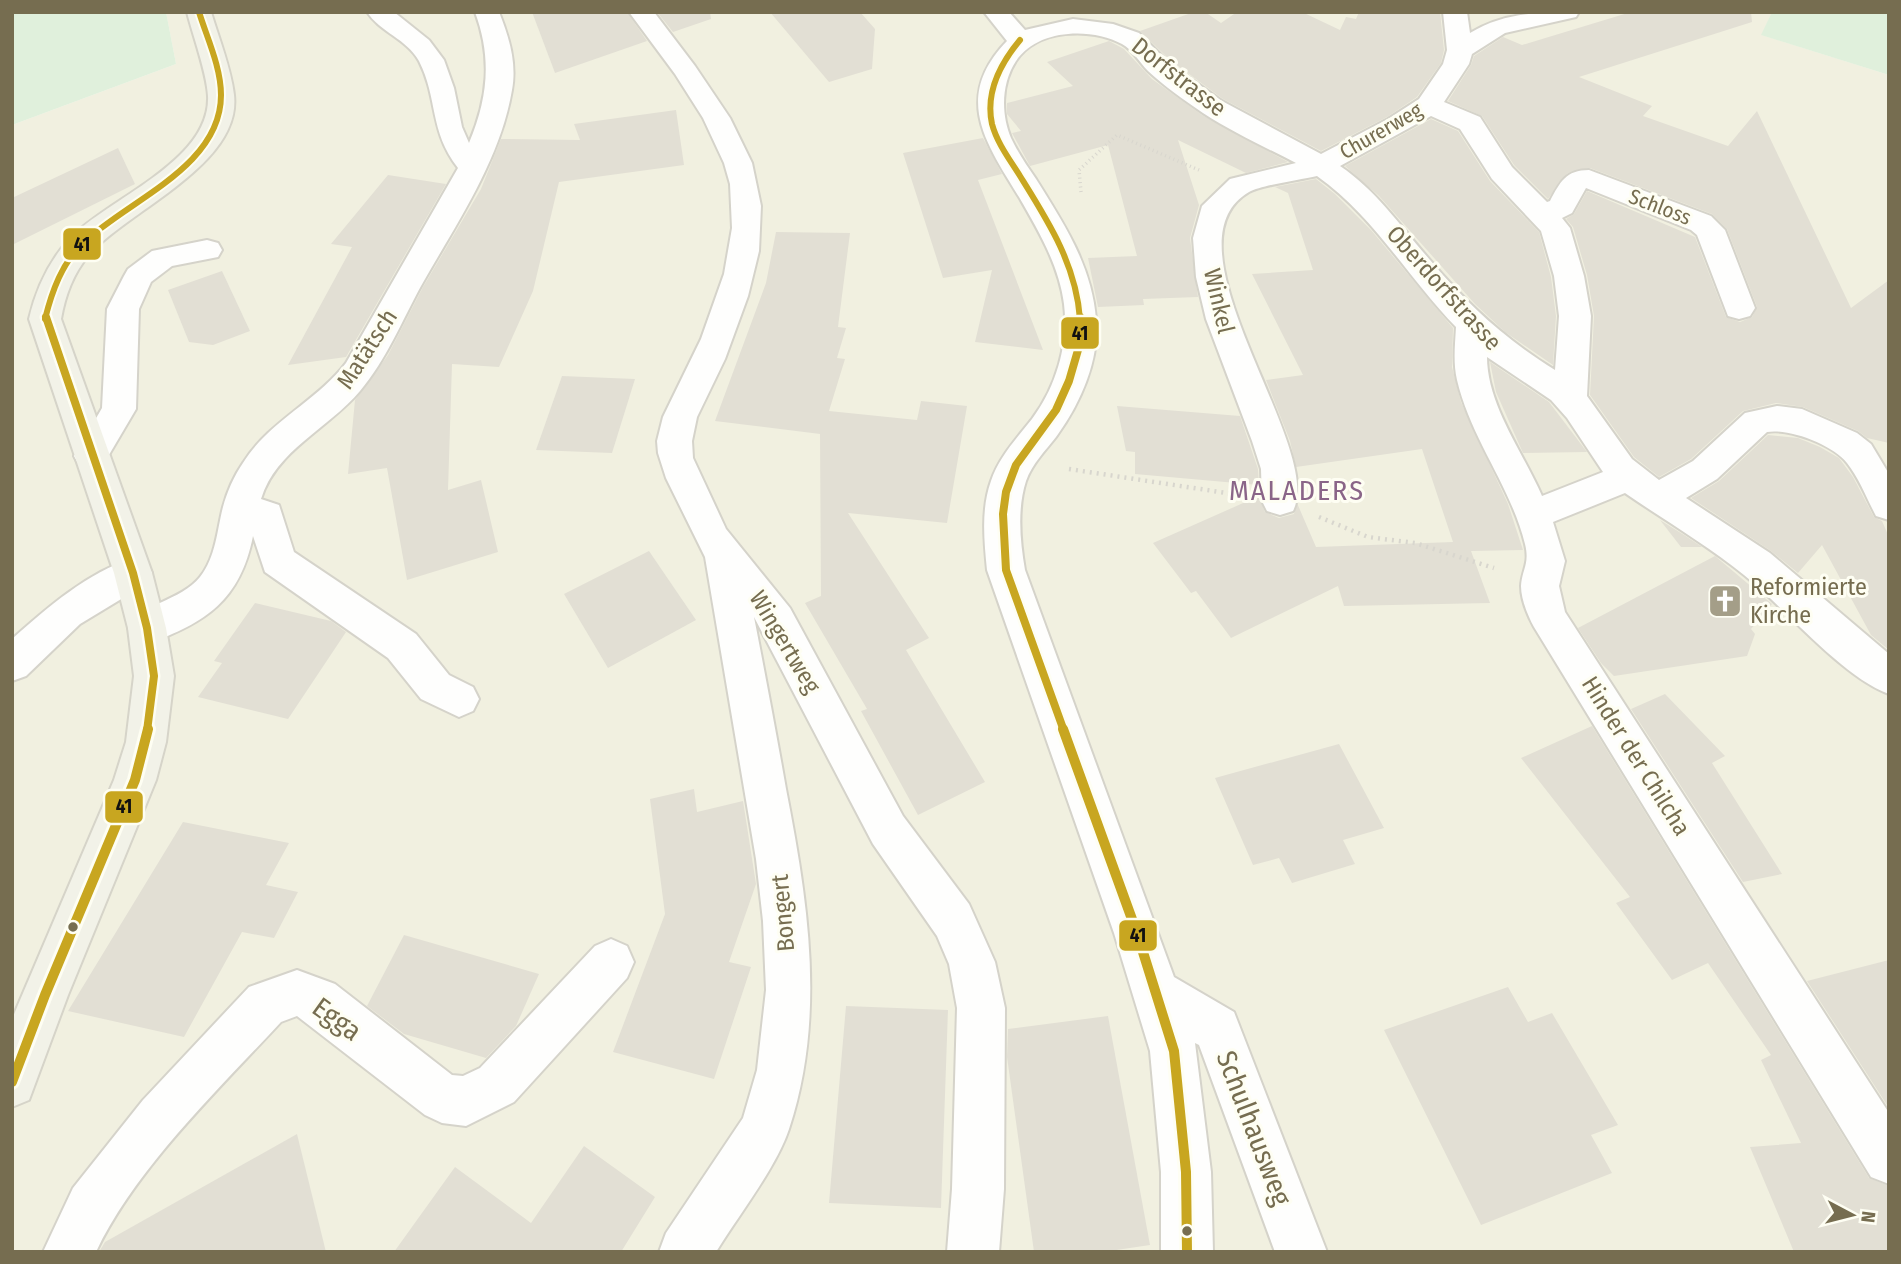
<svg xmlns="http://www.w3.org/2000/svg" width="1901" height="1264" viewBox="0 0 1901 1264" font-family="'Fira Sans Condensed',sans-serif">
  <rect width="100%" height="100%" fill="#f8f8f0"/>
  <path fill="#f1f0e0" d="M166 12H1772L1762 35 1889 75V1252H12V125L176 64Z"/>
  <g fill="#e0f0dc">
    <path d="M12 12H166L176 64 12 125Z"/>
    <path d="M1772 12H1889V75L1761 35Z"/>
  </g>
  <g fill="#e2dfd4">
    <path d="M532 12H627L647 41 555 73Z"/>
    <path d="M657 12H710L711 19 673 32Z"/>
    <path d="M770 12H860L875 29 872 69 829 82Z"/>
    <path d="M1194 12H1205L1221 23 1237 12H1302L1340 30 1346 17 1356 19 1359 12H1440L1444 50 1441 63 1417 97 1387 117 1321 151 1223 99 1170 60 1140 31Z"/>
    <path d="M1631 12H1751L1752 22 1579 77 1652 106 1643 116 1728 146 1757 111 1851 308 1889 280V443L1867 438 1858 431 1803 407 1776 403 1743 411 1691 459 1659 477 1634 457 1590 395 1594 316 1587 275 1573 227 1566 219 1574 214 1587 191 1695 237 1726 317 1740 322 1752 317 1757 307 1727 229 1712 214 1590 168 1568 173 1548 199 1514 165 1482 116 1448 101 1471 65 1474 56 1503 37 1522 45Z"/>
    <path d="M1109 41 1124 49 1152 79 1202 115 1288 162 1246 173 1178 140 1199 205 1190 238 1198 297 1143 299 1144 305 1098 307 1088 258 1137 256 1108 145 1030 166 1012 133 1021 131 1007 114V103L1073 86 1047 62Z"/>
    <path d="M676 110 684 165 559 182 533 291 499 367 452 364 448 490 481 480 498 552 407 580 387 468 348 474 355 400 388 355 423 287 481 189 501 139 580 140 574 124Z"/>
    <path d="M1431 119 1458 131 1490 181 1539 232 1551 277 1556 316 1553 365 1505 332 1475 304 1379 196 1345 166Z"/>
    <path d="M983 138 1002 174 978 180 1043 350 975 342 992 270 943 278 903 153Z"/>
    <path d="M118 148 135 184 12 245V198Z"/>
    <path d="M388 175 446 184 346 357 288 365 352 247 331 244Z"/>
    <path d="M1316 179 1335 194 1371 230 1453 328 1452 367 1461 402 1508 504 1523 550 1471 551 1490 603 1344 606 1338 586 1231 638 1196 591 1191 593 1153 543 1259 496 1265 512 1279 518 1294 514 1297 503 1316 547 1453 542 1422 449 1296 467 1290 441 1266 380 1303 375 1252 274 1313 270 1288 193 1275 187Z"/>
    <path d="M776 232 850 233 838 327 846 328 837 358 845 359 829 411 917 420 921 401 967 406 947 523 848 513 929 638 906 650 985 782 918 815 861 711 867 709 805 603 821 596 820 434 715 421 766 283Z"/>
    <path d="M222 271 250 331 213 345 189 342 168 290Z"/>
    <path d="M1490 362 1549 402 1587 452 1523 453 1496 392Z"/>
    <path d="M562 376 635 379 612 453 536 450Z"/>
    <path d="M1117 406 1240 416 1258 469 1259 485 1135 474V452L1126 451Z"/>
    <path d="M1768 435 1798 438 1820 447 1839 458 1853 477 1874 517 1882 521 1889 537V650L1871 635 1822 545 1798 573 1771 551 1691 498 1719 481Z"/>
    <path d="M1660 520 1684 535 1702 547H1681Z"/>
    <path d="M649 551 696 620 608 668 564 594Z"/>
    <path d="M1715 556 1772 604 1751 629 1755 634 1747 656 1614 676 1601 663 1578 628Z"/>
    <path d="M255 603 331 621 346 632 288 719 198 697 222 663 214 661Z"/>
    <path d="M1665 694 1725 756 1712 763 1782 874 1743 882 1631 709Z"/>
    <path d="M1592 726 1869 1178 1889 1186V1252H1794L1750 1147 1801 1143 1761 1060 1771 1055 1708 963 1672 980 1616 903 1630 897 1521 758Z"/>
    <path d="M1339 744 1384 828 1343 840 1355 864 1292 883 1279 858 1253 865 1215 778Z"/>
    <path d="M694 789 697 812 743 801 756 884 729 962 751 967 714 1079 613 1052 665 914 650 799Z"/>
    <path d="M183 822 289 843 266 885 298 892 274 938 242 932 184 1037 68 1011Z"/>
    <path d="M404 935 539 974 516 1026 486 1058 404 1034 367 1006Z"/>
    <path d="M1889 960V1108L1807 981Z"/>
    <path d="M1508 987 1528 1022 1552 1013 1618 1125 1591 1135 1612 1173 1481 1225 1384 1030Z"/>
    <path d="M846 1006 948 1010 941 1208 829 1203Z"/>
    <path d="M1108 1016 1150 1245 1103 1252H1034L1007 1057 1008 1029Z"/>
    <path d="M297 1134 326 1252H99L105 1242Z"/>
    <path d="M584 1146 655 1197 621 1252H394L455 1167 531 1223Z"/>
  </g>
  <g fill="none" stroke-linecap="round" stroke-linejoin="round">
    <g stroke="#d5d3ca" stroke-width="4">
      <g id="minor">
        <path d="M367 12H394L429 40 444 60 454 88 462 127 469 143C488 98 492 58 475 12H499C509 37 517 63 512 90 500 161 456 224 421 286 402 321 386 360 360 391 328 429 276 450 261 499L279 505 294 552 416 634 449 675 473 687 479 699 473 711 459 717 421 699 388 658 265 572 253 536C240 600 206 623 147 644L133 639 128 628C139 604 181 601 200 577 216 557 217 530 223 507 227 492 234 476 243 463 268 422 317 401 346 363L458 168C429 131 438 98 419 61 407 39 380 32 367 12Z"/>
        <path d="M629 12H654L695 66 730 118 752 163 761 206 759 251 748 296 725 359 697 417 692 441 693 458 726 529 790 608 903 816 969 904 995 962 1005 1008 1004 1189 999 1252H947L952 1189 957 1008 949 964 937 936 873 844 754 617C765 674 776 732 786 789 808 902 826 1017 789 1129 776 1168 738 1216 716 1252H659L666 1233 743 1118 757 1070 766 990 763 921 756 859 705 557 666 478 658 453 657 441 663 417 701 339 724 274 732 228 730 184 724 163 703 118 675 74Z"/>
        <path d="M984 12H1009L1025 30 1073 19 1113 24 1139 33 1168 62 1222 101 1321 154 1388 119 1419 99 1443 64 1447 50 1443 12H1467L1470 33C1504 12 1540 12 1579 12L1576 17 1505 33 1472 54 1469 64 1444 102 1480 117 1512 167 1547 202 1550 201C1560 182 1566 170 1589 170L1711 216 1725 230 1755 308 1750 316 1739 319 1728 316 1697 235 1691 230 1586 188 1572 213 1562 218 1570 228 1584 276 1591 316 1587 396 1632 459 1659 480 1693 461 1745 413 1777 406 1802 409 1857 433 1871 444 1889 474V520L1876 516C1867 499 1859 478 1847 463 1833 445 1789 428 1767 432L1717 479 1686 498 1770 553 1889 654V694C1842 677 1785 608 1744 575 1707 545 1664 520 1625 493L1553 522 1565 561 1559 586 1565 612 1889 1113V1184L1871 1177 1534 627C1528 616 1521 599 1521 586 1522 569 1530 564 1525 544 1511 487 1471 439 1457 380 1453 363 1455 345 1456 327 1408 278 1373 215 1317 176 1300 180 1262 185 1249 192 1158 245 1326 448 1293 511L1280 515 1267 511 1262 501 1261 469 1252 441 1206 319 1196 277 1193 238 1202 206 1230 179 1296 163C1265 147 1232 132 1203 113 1184 100 1164 86 1148 71 1139 62 1133 50 1122 44 1091 27 1037 29 1016 61 1001 84 1001 114 1011 138 1018 153 1027 166 1036 179 1063 222 1092 266 1096 319 1100 360 1080 404 1056 437 1045 451 1032 464 1026 481 1017 509 1020 541 1025 570L1174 977 1234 1012 1327 1252H1275L1199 1045 1195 1043 1211 1172 1213 1252H1161V1172L1150 1051 1114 933 987 570C984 540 981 509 991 481 999 457 1017 438 1032 419 1056 387 1069 344 1064 304 1059 265 1038 230 1019 197 985 142 953 97 1007 41ZM1431 116 1460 129 1492 179 1541 231 1554 276 1559 316 1555 370C1506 340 1467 304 1430 260 1401 227 1377 191 1340 166ZM1487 357 1551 400 1567 418 1603 472 1542 496C1524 454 1487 405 1487 357Z"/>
        <path d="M207 240 218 243 222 250 218 257 172 266 151 282 139 309 136 409 103 465 91 469 79 465 74 456 102 408 107 309 124 276 128 269 152 251Z"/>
        <path d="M133 558 146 562 152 573 146 584 80 624 26 676 12 681V639C48 607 87 573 133 558Z"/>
        <path d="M611 939 627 946 634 962 627 978 514 1102 466 1126 442 1123 425 1115 297 1016 281 1022C219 1089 135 1169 96 1252H43L73 1188 143 1100 249 987 297 970 335 984 452 1075 463 1076 480 1068 595 946Z"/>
      </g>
    </g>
    <g stroke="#d6d4c9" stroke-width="4">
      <path id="major" d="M187 12H211C219 39 231 68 234 95 242 165 126 211 88 256 73 274 65 296 61 319L152 573 166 628 174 676 166 742 156 780 68 995 29 1100 12 1107V1019L114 780 126 742 134 676 128 628 114 573 29 319C36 289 49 261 70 238 109 198 211 161 208 96 207 73 193 36 187 12Z"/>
    </g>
    <path stroke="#d8d6ce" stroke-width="3.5" stroke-dasharray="1 3.5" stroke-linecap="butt" d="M1081 192 1079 170 1117 135 1199 170"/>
    <g stroke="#d8d6ce" stroke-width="4.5" stroke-dasharray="2 5" stroke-linecap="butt">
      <path d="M1069 469 1233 494"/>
      <path d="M1319 517 1368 537 1415 543 1494 568"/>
    </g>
    <use href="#minor" fill="#fefefd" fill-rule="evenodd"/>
    <use href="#major" fill="#f2f2e8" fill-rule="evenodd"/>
    <g stroke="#fefef3" stroke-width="10">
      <g id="bus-1-far2">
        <path d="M1020 40C1000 64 985 92 992 124 997 143 1010 160 1020 176 1048 221 1076 264 1080 319"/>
        <path d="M45 319C52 291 62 263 83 243 128 200 221 167 221 95 221 67 207 38 199 12"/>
      </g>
    </g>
    <g stroke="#fefef3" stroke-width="13">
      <g id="bus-1-far1">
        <path d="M46 317 133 573 147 628 154 676 147 731"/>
        <path d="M1064 731 1006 570 1003 514 1006 492 1016 465 1056 410 1069 381 1078 350 1080 317"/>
      </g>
    </g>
    <g stroke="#fefef3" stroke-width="16">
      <g id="bus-1">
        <path d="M1063 729 1137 933 1174 1051 1186 1172 1187 1252"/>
        <path d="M12 1082 45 995 135 780 148 729"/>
      </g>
    </g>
    <use href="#bus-1-far2" stroke="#c8a620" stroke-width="6"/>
    <use href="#bus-1-far1" stroke="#c8a620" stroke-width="8"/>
    <use href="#bus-1" stroke="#c8a620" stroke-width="10"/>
  </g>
  <defs>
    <g id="church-square" transform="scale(1.75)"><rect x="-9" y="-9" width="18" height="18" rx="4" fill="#a49e88" stroke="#fefef3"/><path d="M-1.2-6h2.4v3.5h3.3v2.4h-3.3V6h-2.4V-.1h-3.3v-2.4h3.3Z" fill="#fff"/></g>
  </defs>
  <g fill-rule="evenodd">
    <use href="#church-square" x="1725" y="601"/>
  </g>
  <g fill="#766d50" stroke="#fefef3" stroke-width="2.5">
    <circle cx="73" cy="927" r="6"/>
    <circle cx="1187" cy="1231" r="6"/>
  </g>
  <g text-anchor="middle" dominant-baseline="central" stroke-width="6" stroke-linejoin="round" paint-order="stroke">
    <g font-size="21" fill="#766d50" stroke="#fefef3">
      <text transform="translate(1381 131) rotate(-30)">Churerweg</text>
      <text transform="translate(1660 207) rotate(21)">Schloss</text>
    </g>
    <g font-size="24" fill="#766d50" stroke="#fefef3">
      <text transform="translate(1179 77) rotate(38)">Dorfstrasse</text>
      <text transform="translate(1444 288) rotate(48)">Oberdorfstrasse</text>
      <text transform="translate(1219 301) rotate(77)">Winkel</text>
      <text transform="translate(367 349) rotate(-57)">Matätsch</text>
      <text transform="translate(785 642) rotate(59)">Wingertweg</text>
      <text transform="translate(1636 756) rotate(58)">Hinder der Chilcha</text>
      <text transform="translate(783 913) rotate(-95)">Bongert</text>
    </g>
    <g font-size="24" fill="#766d50" stroke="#fefef3" text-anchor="start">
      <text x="1750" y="587">Reformierte<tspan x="1750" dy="28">Kirche</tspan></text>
    </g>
    <g font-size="28" letter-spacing="2" fill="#8a6588" stroke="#fefef3">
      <text x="1297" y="490">MALADERS</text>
    </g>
    <g font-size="28" fill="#766d50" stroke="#fefef3">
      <text transform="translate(337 1019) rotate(36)">Egga</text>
      <text transform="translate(1254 1128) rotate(69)">Schulhausweg</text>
    </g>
  </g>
  <g stroke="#fefef3" stroke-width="2.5">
    <rect x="62" y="227" width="40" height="34" rx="7" fill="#c8a620"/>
    <rect x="1060" y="316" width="40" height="34" rx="7" fill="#c8a620"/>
    <rect x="104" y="790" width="40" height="34" rx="7" fill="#c8a620"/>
    <rect x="1118" y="919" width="40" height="33" rx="7" fill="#c8a620"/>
  </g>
  <g font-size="19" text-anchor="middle" font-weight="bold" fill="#111">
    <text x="82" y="251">41</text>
    <text x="1080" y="340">41</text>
    <text x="124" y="813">41</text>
    <text x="1138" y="942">41</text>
  </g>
  <rect width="1901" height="1264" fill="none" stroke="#766d50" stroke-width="28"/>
  <g transform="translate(1852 1215) rotate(97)" stroke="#fefef3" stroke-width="5" paint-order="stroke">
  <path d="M0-5L12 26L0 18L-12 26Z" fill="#766d50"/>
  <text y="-10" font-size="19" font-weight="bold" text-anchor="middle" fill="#766d50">N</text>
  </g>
</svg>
